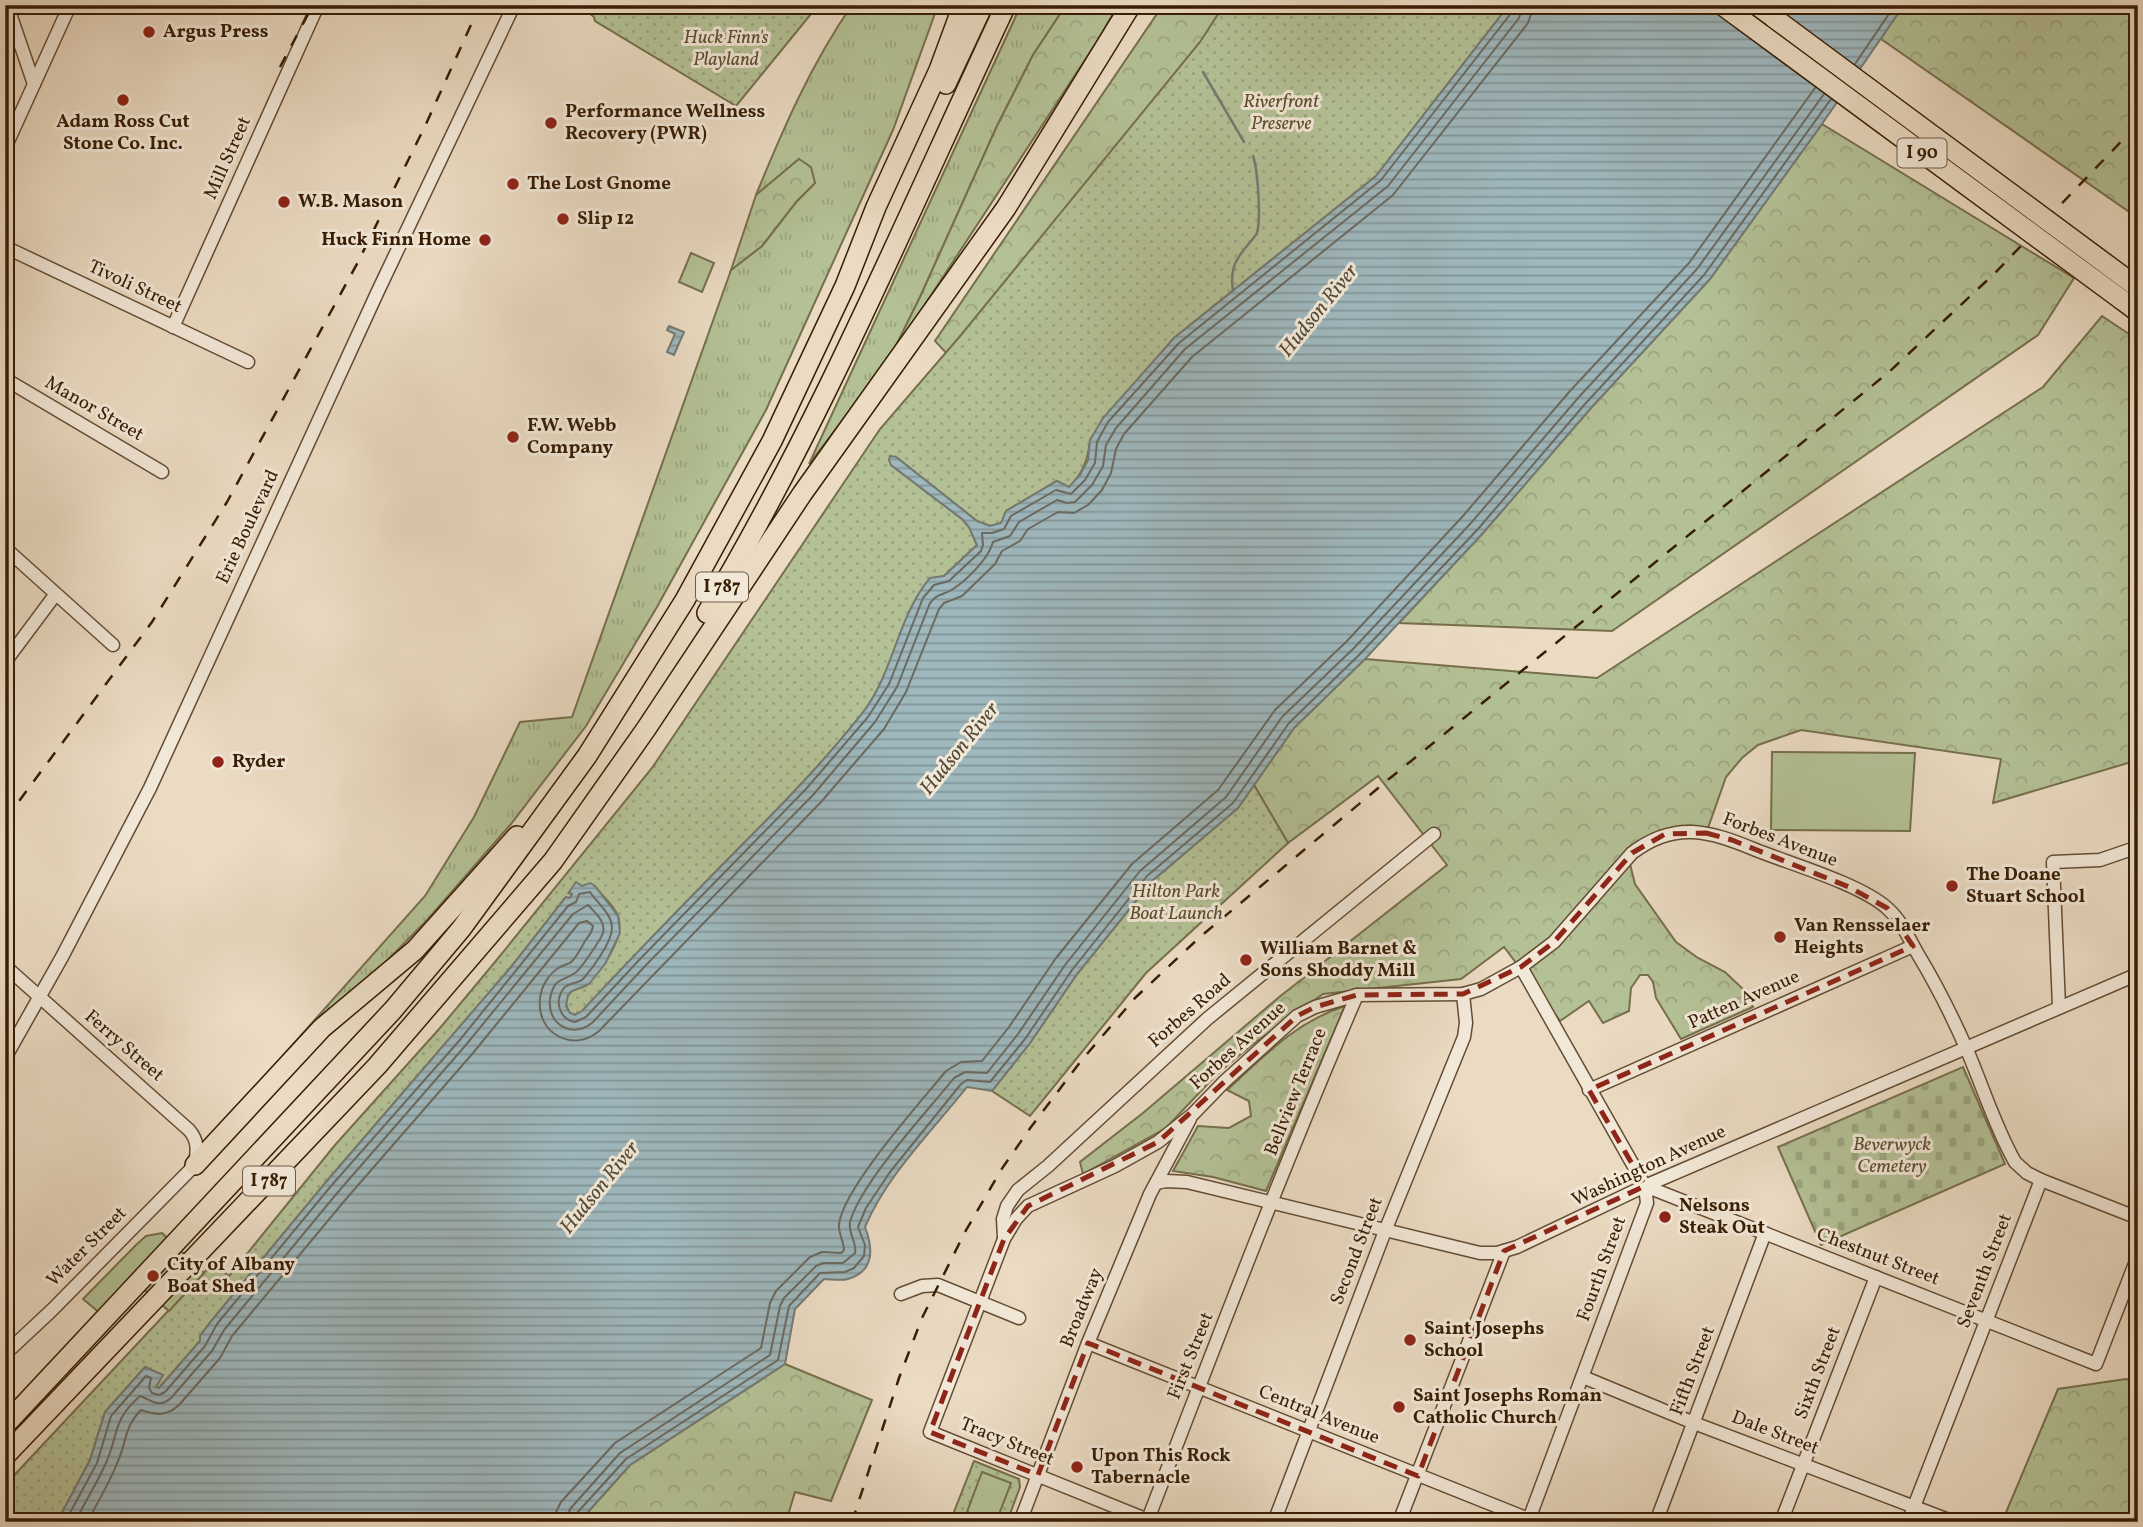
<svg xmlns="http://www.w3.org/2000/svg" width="2143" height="1527" viewBox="0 0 2143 1527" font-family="Vollkorn,serif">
  <defs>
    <pattern id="grass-tufts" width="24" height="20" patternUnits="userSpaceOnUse" patternTransform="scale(1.75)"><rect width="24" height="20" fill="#b4c196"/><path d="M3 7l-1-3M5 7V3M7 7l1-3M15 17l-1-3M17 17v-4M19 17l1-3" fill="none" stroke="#9ba580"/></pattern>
    <pattern id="forest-crowns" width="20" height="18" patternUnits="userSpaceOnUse" patternTransform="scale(1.75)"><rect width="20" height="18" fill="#b4c196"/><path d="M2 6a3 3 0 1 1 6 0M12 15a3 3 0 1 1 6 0" fill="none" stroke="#9ba580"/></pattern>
    <pattern id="cemetery-stones" width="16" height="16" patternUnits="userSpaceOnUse" patternTransform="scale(1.75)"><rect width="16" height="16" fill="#b4c196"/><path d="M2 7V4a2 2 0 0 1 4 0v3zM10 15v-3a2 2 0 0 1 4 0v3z" fill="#9ba580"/></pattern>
    <pattern id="park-dots" width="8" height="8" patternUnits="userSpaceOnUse" patternTransform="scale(1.75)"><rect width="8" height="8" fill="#b4c196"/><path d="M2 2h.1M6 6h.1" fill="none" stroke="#9ba580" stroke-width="1.8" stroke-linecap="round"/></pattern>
    <pattern id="water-rules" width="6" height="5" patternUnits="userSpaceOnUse" patternTransform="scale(1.75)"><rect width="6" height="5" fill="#9eb8be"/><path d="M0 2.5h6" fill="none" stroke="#829598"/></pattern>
  </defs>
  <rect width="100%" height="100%" fill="#ebdbc3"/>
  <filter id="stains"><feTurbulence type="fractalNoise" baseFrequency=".00286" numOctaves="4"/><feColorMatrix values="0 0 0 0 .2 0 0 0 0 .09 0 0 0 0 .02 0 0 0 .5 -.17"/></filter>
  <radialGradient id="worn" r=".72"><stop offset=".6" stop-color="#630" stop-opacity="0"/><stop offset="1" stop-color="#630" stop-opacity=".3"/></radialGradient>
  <g fill="url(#grass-tufts)" stroke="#766f4c" stroke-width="2">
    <path d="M852 5H938L893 130 766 410 657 607 586 726 511 824 428 919 373 975 322 1015 214 1133 425 896 474 817 520 722 572 717 731 270 762 246 797 201 815 183 799 159 756 195C783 129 811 64 852 5Z"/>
    <path d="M1021 5H1066L1033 55 997 126 921 295 890 358 809 464Z"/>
  </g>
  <g fill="url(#forest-crowns)" stroke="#766f4c" stroke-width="2">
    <path d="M1066 5H1118L1098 40 890 358 921 295 997 126 1033 55Z"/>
    <path d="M1163 5H1231L950 357 935 341Z"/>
    <path d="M1901 5H2138V218L1881 39Z"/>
    <path d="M1822 124 2074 278 2038 335 1612 631 1399 623 1483 533 1590 409 1710 279Z"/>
    <path d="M799 159 811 167 815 183 797 201 762 246 731 270 756 195Z"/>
    <path d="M2102 316 2138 340V760L1993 803 2001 759 1801 730 1758 745 1742 758 1726 777 1708 828C1674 832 1654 838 1630 864L1635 884 1676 942 1698 958 1725 972 1743 989 1753 1007 1681 1039 1656 998 1653 982 1648 975H1640L1631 988 1629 1011 1603 1023 1589 1001 1560 1021 1504 947 1461 979 1323 994 1253 1044 1217 1074 1166 1128 1083 1174 1080 1162 1143 1113 1278 998 1447 865 1378 776 1288 843 1254 785 1294 728 1365 659 1597 678 2043 387Z"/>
    <path d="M1345 1006 1266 1191 1213 1177 1173 1171 1198 1126 1229 1128 1251 1116 1249 1101 1227 1090C1265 1055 1296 1022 1345 1006Z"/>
    <path d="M785 1364 872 1400 831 1501 795 1492 786 1522H579L630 1465Z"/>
    <path d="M2126 1379 2138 1383V1522H2002L2058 1389Z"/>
  </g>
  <path fill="url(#cemetery-stones)" stroke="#766f4c" stroke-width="2" d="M1963 1067 2005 1164 1821 1245 1778 1147Z"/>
  <g fill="url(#park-dots)" stroke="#766f4c" stroke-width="2">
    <path d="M579 5H796L811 14 736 106 595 21 594 17Z"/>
    <path d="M1224 5H1509L1376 176 1174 338 1090 440C1088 461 1083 472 1069 488L1057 481 1006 511 1002 523 990 526 977 521 896 457 891 465 962 519 969 527 977 545 944 576 930 579C897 617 894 674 861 715 822 764 777 810 732 855 681 907 631 958 582 1012L575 1015 570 1013C566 1007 564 999 570 993 574 987 584 990 589 983 602 968 626 938 618 916 614 905 601 895 595 886H582L569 893 572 894 570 898H565L511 967 326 1182 212 1320 200 1336V1341L158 1389 156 1387 162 1375 145 1367 105 1412 90 1460 57 1522H5V1485L213 1263 229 1276 335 1145 440 1028 495 962 652 768 880 429 961 335 1200 42Z"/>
    <path d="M1254 785 1288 843 1146 973 1030 1116 992 1091 1030 1043 1077 974 1152 881 1238 808Z"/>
    <path d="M974 1461 1019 1479 1020 1487 1007 1522H950Z"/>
  </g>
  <g fill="#b4c196" stroke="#766f4c" stroke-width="2">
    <path d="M691 253 714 263 702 292 679 282Z"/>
    <path d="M1772 752 1915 753 1910 831 1771 830Z"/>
    <path d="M162 1233 204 1273 169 1311 134 1281 102 1315 83 1299 136 1245 146 1236Z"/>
    <path d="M982 1472 1011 1483 996 1522 967 1512Z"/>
  </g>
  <g fill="url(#water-rules)" stroke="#757a73" stroke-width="2">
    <path d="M1509 5H1904L1822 124 1710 279 1590 409 1483 533 1365 659 1294 728 1238 808 1152 881 1077 974 1030 1043 992 1091 967 1087C932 1131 887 1175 865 1227 873 1248 875 1271 848 1279 841 1281 831 1279 824 1279L795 1309 785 1364 630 1465 579 1522H57L90 1460 105 1412 145 1367 163 1375 156 1387 159 1388 200 1341V1336L212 1320 326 1182 511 967 566 897 570 898 572 894 569 892 576 882 582 886 590 883 595 886 618 916 620 933 605 964 589 984 572 991 568 995 566 1006 570 1013 575 1015 582 1011C631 958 681 907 732 855 777 810 822 764 861 715 894 674 897 617 930 578L944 576 977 545 969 527 962 519 891 465 889 460 890 456 896 457 977 521 990 526 1001 523 1006 511 1057 481 1069 487 1080 475 1088 460 1090 440 1103 418 1174 338 1376 176Z"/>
    <path d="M669 326 684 332 674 355 667 352 675 334 667 330Z"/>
  </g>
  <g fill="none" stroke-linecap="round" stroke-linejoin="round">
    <g stroke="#6a6a60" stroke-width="2">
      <path d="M1855 64 1895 5"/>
      <path d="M65 1522 97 1463 111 1416 146 1376 151 1378 149 1388 152 1393 159 1395 165 1392 205 1346 217 1324 331 1186 459 1041 568 906 576 902 579 894 590 892C598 904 612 914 612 928 612 942 592 969 583 979 578 984 570 982 564 988 554 1001 559 1019 575 1022L586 1017 641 958 806 789 868 717 889 684 923 598 934 585 949 581 981 551 983 545 982 533H992L1004 529 1011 516 1056 490 1071 494 1085 480 1095 463 1097 442 1108 422 1179 343 1381 180 1512 12 1514 5"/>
      <path d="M75 1522C85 1502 97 1483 106 1463 119 1433 112 1421 140 1396 152 1400 158 1409 171 1398L212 1351 224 1330 338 1192 465 1046 573 914 588 905C595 913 606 921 603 933 601 939 581 969 575 973 562 982 554 977 550 999 547 1026 574 1039 593 1022L647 964 813 795 875 722 897 687 930 603C939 592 943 596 953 589 967 580 989 558 993 542L1010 536 1019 522 1057 500 1067 503 1075 502 1092 485 1103 466 1106 445 1116 428 1185 349 1388 186 1519 18 1523 5"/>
      <path d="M87 1522C98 1502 110 1482 118 1461 127 1441 124 1427 141 1410 156 1415 166 1417 179 1405L220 1358 232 1336 346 1199 473 1053 579 923 587 921 593 926C592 933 589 935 585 941 581 948 577 957 570 963 569 963 560 967 560 967 548 974 541 987 540 999 536 1034 574 1053 599 1031L821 802 884 729 906 692 939 609 944 603 962 596 995 564 1002 551 1020 541 1028 529 1058 512 1074 513 1088 505 1102 490 1111 473 1116 449 1124 434 1192 357 1393 195 1528 23 1534 5"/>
      <path d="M555 1522 556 1512 561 1502 615 1443 761 1348 770 1303 776 1291 810 1257 822 1252 841 1253 844 1250C844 1242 838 1233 839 1224 844 1187 920 1103 946 1071L961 1062 982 1061 1009 1027 1056 958 1132 864 1218 790 1275 710 1347 641 1463 516 1570 391 1689 263 1815 88"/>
      <path d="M566 1522 570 1509 620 1453 770 1355 780 1306 784 1298 816 1266 823 1263H843L855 1253C857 1242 848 1233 850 1222 861 1182 927 1112 954 1078L965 1072 987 1073 1018 1034 1065 965 1140 871 1226 797 1282 717 1354 648 1471 523 1578 398 1697 269 1824 94"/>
      <path d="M575 1522 576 1514 626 1459 778 1360 789 1306 820 1273 845 1272 854 1268 864 1256 865 1245 858 1227 866 1208 890 1172 961 1084 967 1080 990 1082 1025 1039 1072 970 1147 876 1233 803 1289 723 1360 654 1478 529 1585 404 1704 275 1831 99"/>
    </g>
    <g stroke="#757a73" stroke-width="2.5">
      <path d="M1203 72 1244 142"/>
      <path d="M1233 291C1230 271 1234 261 1247 246 1250 242 1255 237 1257 233 1261 219 1258 170 1253 156"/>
    </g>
    <g stroke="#644c33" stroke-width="15">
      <g id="minor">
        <path d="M7 5 34 84"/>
        <path d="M5 148 70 5"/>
        <path d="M5 247 248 362"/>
        <path d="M173 327 318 5"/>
        <path d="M5 379 162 472"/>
        <path d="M5 548 113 645"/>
        <path d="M5 662 55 595"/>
        <path d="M5 966 189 1130C199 1141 197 1152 195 1165L52 1310 5 1354"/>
        <path d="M1521 967 1645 1186 1647 1203 1528 1522"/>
        <path d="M2059 1007 2053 862 2100 860 2138 847"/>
        <path d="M5 1058 62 957 150 788 378 291 514 5"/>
        <path d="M1589 1090 1913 946"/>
        <path d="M1156 1183 1166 1181 1187 1182 1480 1253H1497L1517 1247 1645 1186 2138 974"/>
        <path d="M1645 1186 2096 1364 2138 1256"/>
        <path d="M1004 1238 1003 1219 1007 1206 1018 1190 1048 1166 1207 1019 1434 834"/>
        <path d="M901 1294 922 1286 938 1285 1019 1318"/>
        <path d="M1088 1343 1536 1522"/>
        <path d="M1583 1377 1694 1423 1954 1522"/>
        <path d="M1148 1520 930 1432 1004 1239 1016 1219 1028 1206 1115 1166 1158 1142 1193 1114 1225 1081 1297 1016 1315 1007 1357 995 1463 994 1481 989 1521 967 1554 942 1632 853C1675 820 1710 831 1756 850 1791 864 1860 884 1887 908 1902 921 1909 939 1919 956 1937 986 1953 1018 1967 1050 1983 1087 1995 1127 2015 1162L2027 1173 2041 1180 2138 1218"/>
        <path d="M1020 1522 1088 1343 1150 1194 1190 1119"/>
        <path d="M1147 1522C1215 1345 1282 1169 1357 995"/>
        <path d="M1274 1522 1385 1231 1464 1037 1466 1023 1463 994"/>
        <path d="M1399 1522 1504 1251"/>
        <path d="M1656 1522 1765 1233"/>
        <path d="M1781 1522 1876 1277"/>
        <path d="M1908 1522 2041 1180"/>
      </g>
    </g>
    <g stroke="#371d03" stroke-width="22">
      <g id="highway">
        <path d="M1755 5 1774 18"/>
        <path d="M946 84 983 5"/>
        <path d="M2122 300 2138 312"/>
        <path d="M707 613C823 419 910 209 1006 5"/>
        <path d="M195 1165 322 1028 415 950 517 836"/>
        <path d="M5 1425 393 1010 461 929 587 756 685 600 772 441 845 286 876 207 939 70 963 5"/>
        <path d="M5 1456 377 1066 553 861 646 729 802 494 1006 208 1131 5"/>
      </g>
    </g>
    <use href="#minor" stroke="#f2e8d8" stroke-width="12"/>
    <use href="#highway" stroke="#ebdbc3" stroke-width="19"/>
    <g stroke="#371d03" stroke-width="2.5" stroke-dasharray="12 12" stroke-linecap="butt">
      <path d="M280 67 313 5"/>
      <path d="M5 820 152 622 227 502 358 262 426 124 480 5"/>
      <path d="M852 1522 899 1378 922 1318 965 1232 1001 1170 1031 1127 1081 1061 1135 998 1200 937 1389 779 1889 372 1995 273 2138 124"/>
    </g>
    <g stroke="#371d03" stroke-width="22" stroke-linecap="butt">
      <g id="highway-bridge">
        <path d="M1722 5 2122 300"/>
        <path d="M1774 18 2133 284"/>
      </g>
    </g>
    <use href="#highway-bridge" stroke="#ebdbc3" stroke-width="19"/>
  </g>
  <path fill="none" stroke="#8f2418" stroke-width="5" stroke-dasharray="14 9" stroke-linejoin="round" d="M1706 833 1732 840 1849 887 1887 908 1913 946 1589 1090 1645 1186 1504 1251 1418 1476 1088 1343 1038 1475 930 1432 1004 1239 1028 1206 1158 1142 1297 1016 1315 1007 1357 995 1463 994 1521 967 1554 942 1632 853 1665 834Z"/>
  <g fill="#8f2418" stroke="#f2e8d8" stroke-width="2.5">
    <circle cx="149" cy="32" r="7"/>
    <circle cx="123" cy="100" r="7"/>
    <circle cx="551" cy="123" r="7"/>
    <circle cx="513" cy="184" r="7"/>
    <circle cx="284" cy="202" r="7"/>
    <circle cx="563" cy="219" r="7"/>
    <circle cx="485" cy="240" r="7"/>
    <circle cx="513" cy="437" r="7"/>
    <circle cx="218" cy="762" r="7"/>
    <circle cx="1952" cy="886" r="7"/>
    <circle cx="1780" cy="937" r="7"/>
    <circle cx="1246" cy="960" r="7"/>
    <circle cx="1665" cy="1217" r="7"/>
    <circle cx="153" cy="1276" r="7"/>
    <circle cx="1410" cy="1340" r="7"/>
    <circle cx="1399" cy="1407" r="7"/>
    <circle cx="1077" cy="1467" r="7"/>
  </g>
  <g text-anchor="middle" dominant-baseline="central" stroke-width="6" stroke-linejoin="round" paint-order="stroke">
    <g fill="#f2e8d8" stroke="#6f5a43" stroke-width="2">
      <rect x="1897.5" y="138.5" width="49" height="29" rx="5"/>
      <rect x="696" y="572.5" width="52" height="29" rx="5"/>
      <rect x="243" y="1166.5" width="52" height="29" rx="5"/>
    </g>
    <g font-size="18" font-weight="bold" fill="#371d03">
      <text x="1922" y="153">I 90</text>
      <text x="722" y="587">I 787</text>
      <text x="269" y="1181">I 787</text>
    </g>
    <g font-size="19" font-weight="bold" fill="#371d03" stroke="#f2e8d8" text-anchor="start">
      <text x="163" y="32">Argus Press</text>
      <text x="565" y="112">Performance Wellness<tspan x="565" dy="22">Recovery (PWR)</tspan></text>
      <text x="123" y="122" text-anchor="middle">Adam Ross Cut<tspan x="123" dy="22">Stone Co. Inc.</tspan></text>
      <text x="527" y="184">The Lost Gnome</text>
      <text x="298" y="202">W.B. Mason</text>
      <text x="577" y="219">Slip 12</text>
      <text x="471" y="240" text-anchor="end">Huck Finn Home</text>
      <text x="527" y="426">F.W. Webb<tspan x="527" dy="22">Company</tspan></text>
      <text x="232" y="762">Ryder</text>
      <text x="1966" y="875">The Doane<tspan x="1966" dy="22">Stuart School</tspan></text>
      <text x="1794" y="926">Van Rensselaer<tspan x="1794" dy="22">Heights</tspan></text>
      <text x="1260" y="949">William Barnet &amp;<tspan x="1260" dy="22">Sons Shoddy Mill</tspan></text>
      <text x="1679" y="1206">Nelsons<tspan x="1679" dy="22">Steak Out</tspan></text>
      <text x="167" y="1265">City of Albany<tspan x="167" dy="22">Boat Shed</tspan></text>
      <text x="1424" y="1329">Saint Josephs<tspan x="1424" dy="22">School</tspan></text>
      <text x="1413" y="1396">Saint Josephs Roman<tspan x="1413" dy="22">Catholic Church</tspan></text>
      <text x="1091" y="1456">Upon This Rock<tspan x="1091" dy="22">Tabernacle</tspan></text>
    </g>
    <g font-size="19" font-style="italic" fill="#5c4e2f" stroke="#f2e8d8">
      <text x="726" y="38">Huck Finn's<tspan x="726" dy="22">Playland</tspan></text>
      <text x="1281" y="102">Riverfront<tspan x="1281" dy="22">Preserve</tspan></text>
      <text x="1176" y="892">Hilton Park<tspan x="1176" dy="22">Boat Launch</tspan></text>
      <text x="1892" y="1145">Beverwyck<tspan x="1892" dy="22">Cemetery</tspan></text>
    </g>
    <g font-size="19" fill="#371d03" stroke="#f2e8d8">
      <text transform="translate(228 158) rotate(-66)">Mill Street</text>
      <text transform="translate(135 287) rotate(25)">Tivoli Street</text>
      <text transform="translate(94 409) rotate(30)">Manor Street</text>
      <text transform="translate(248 527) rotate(-65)">Erie Boulevard</text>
      <text transform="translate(1780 840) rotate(21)">Forbes Avenue</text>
      <text transform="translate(1744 1000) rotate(-24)">Patten Avenue</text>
      <text transform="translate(1190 1011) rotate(-41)">Forbes Road</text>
      <text transform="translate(124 1046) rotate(41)">Ferry Street</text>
      <text transform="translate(1238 1046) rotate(-42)">Forbes Avenue</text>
      <text transform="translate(1296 1092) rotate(-68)">Bellview Terrace</text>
      <text transform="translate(1649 1166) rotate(-25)">Washington Avenue</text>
      <text transform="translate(87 1247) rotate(-45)">Water Street</text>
      <text transform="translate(1357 1251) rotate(-69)">Second Street</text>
      <text transform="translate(1878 1257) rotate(21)">Chestnut Street</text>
      <text transform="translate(1602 1269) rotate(-70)">Fourth Street</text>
      <text transform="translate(1985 1271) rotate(-69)">Seventh Street</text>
      <text transform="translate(1082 1308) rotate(-68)">Broadway</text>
      <text transform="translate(1191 1356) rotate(-68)">First Street</text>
      <text transform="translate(1693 1371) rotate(-69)">Fifth Street</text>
      <text transform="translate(1818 1373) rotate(-69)">Sixth Street</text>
      <text transform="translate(1319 1415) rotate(22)">Central Avenue</text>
      <text transform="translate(1775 1433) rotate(21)">Dale Street</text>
      <text transform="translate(1007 1442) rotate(22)">Tracy Street</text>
    </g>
    <g font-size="21" font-style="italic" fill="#564c3b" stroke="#f2e8d8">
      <text transform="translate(1319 311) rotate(-51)">Hudson River</text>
      <text transform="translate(960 749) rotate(-51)">Hudson River</text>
      <text transform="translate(600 1188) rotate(-51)">Hudson River</text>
    </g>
  </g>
  <rect width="2143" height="1527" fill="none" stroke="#ebdbc3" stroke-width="28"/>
  <rect x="7" y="7" width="2129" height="1513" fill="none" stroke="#371d03" stroke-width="3.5"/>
  <rect x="14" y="14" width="2115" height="1499" fill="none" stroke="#371d03" stroke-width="2"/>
  <rect width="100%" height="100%" filter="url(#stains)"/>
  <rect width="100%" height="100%" fill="url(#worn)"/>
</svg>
